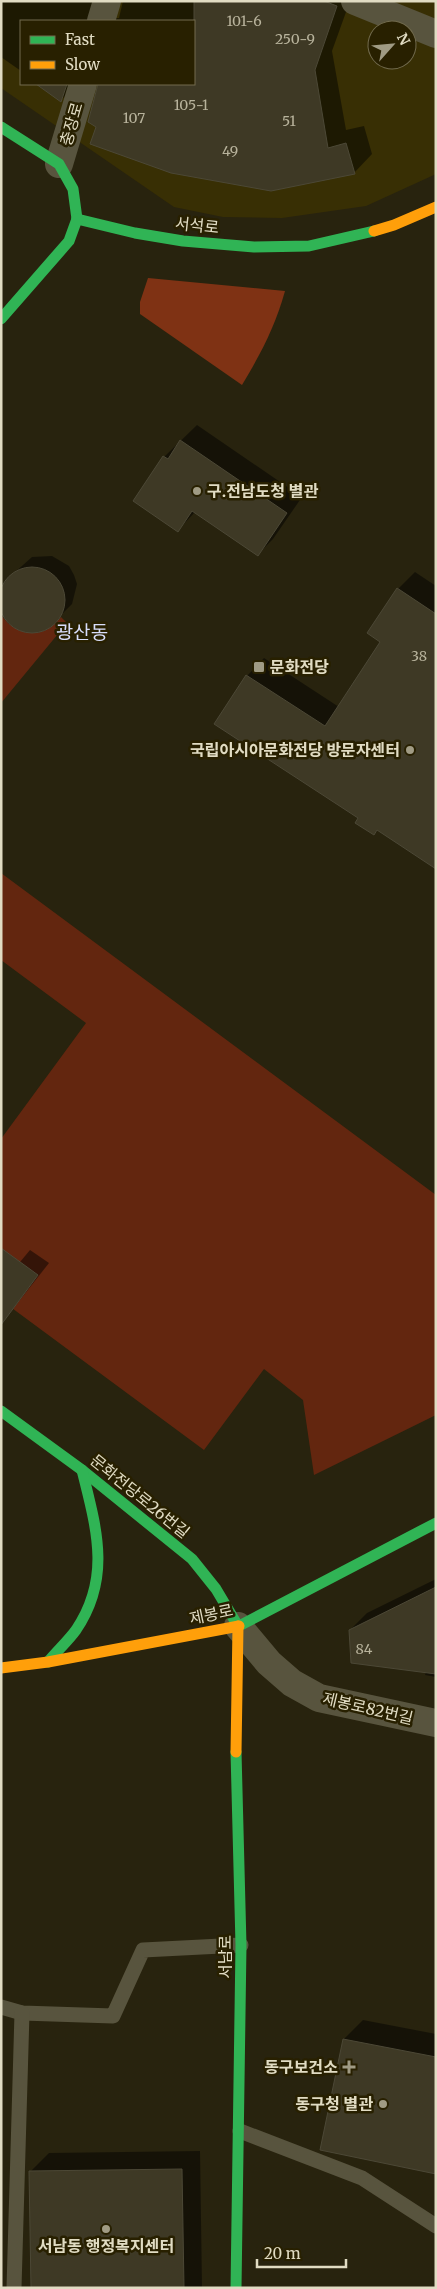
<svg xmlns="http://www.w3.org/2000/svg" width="437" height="2289" viewBox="0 0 437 2289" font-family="Merriweather,'Noto Sans KR',serif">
  <rect width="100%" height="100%" fill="#28230e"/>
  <path fill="#382f04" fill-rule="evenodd" d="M1 1H436V174L366 206 282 218 223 217 174 207 1 88ZM21 21H194V84H21ZM377 30H407V60H377Z"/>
  <g fill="#63260f">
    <path d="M1 615C17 637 44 640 61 617L67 623 1 703Z"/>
    <path d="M1 873 436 1195V1415L314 1475 303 1400 264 1369 204 1450 1 1300V1139L86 1023 1 960Z"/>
  </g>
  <path fill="#7f3214" d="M148 278 285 291C275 327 261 353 242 385L140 314V302Z"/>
  <g fill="#0007">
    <path d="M1 1H104L116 18H119L123 1H350L332 51 346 130 364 126 372 154 354 173 97 127 99 84H194V21H21V71L1 57Z"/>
    <path d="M38 84H78L61 100Z"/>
    <path d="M197 425 302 497 273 539 257 555 195 512 178 530 135 500 164 457Z"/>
    <path d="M52 556 69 566 74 575 77 584 72 604 49 627 39 632 17 629 8 623 1 611V589L4 582 32 557Z"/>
    <path d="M415 572 436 586V867L378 830 374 834 247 676 264 658 339 707 382 642 398 589Z"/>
    <path d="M30 1250 49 1263 1 1324V1285Z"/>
    <path d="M436 1579V1677L425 1675 426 1672 350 1630 367 1613Z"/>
    <path d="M363 2020 436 2034V2173L344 2039Z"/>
    <path d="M200 2151 202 2288H32L30 2172 49 2153Z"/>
  </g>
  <g fill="#3e3925" stroke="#4c4836">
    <path d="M194 1H324L337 6 315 70 328 148 346 143 355 174 271 191 171 173 90 144 96 127 88 122 98 84H194Z"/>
    <path d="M36 84H67L61 102Z"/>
    <path d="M180 440 287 513 258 556 192 511 178 532 133 501 163 456 168 459Z"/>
    <circle cx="32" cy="600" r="33"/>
    <path d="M397 588 436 614V869L377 830 374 835 355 823 358 818 214 724 246 675 325 726 380 642 367 633Z"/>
    <path d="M1 1248 38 1275 1 1325Z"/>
    <path d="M436 1587V1674L351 1663 349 1630Z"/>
    <path d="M343 2039 436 2057V2174L320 2150Z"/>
    <path d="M182 2169 184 2288H31L29 2171Z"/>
  </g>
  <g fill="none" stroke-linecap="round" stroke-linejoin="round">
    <g stroke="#58543e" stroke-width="15">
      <path d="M1 2007 22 2013 113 2016 143 1950 241 1945"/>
      <path d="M240 2131 362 2178 436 2226"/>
      <path d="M14 2288 22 2013"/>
    </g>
    <g stroke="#58543e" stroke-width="28">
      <path d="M355 1 436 34"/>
      <path d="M101 21 107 1"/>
      <path d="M59 164 83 84"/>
      <path d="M238 1626 269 1663 292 1683 319 1698 436 1723"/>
    </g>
    <g stroke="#30b455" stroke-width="11">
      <path d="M1 127 59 164 73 189 77 219"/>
      <path d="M77 219 135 233 183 241 254 247 309 246 374 231"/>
      <path d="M1 319 69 241 77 219"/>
      <path d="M1 1411 82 1470 192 1559 216 1589 238 1626"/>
      <path d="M239 1626 436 1523"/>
      <path d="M48 1662C57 1651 68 1641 76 1630 112 1577 96 1527 82 1470"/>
      <path d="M236 2288 241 1945 236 1752"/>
    </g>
    <g stroke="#ff9f0a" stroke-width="11">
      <path d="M374 231 394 225 436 207"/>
      <path d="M1 1668 48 1662 239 1626"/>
      <path d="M236 1752 238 1626"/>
    </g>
  </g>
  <g fill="#a09b84" stroke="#282000" stroke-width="2">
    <circle cx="197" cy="491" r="5"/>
    <rect x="253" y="661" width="12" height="12" rx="2.5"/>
    <circle cx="410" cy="750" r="5"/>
    <path d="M346.5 2059.5h5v5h5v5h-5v5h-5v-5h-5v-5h5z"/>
    <circle cx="383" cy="2104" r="5"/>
    <circle cx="106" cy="2229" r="5"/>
  </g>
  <g text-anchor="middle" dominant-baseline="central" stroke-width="5" stroke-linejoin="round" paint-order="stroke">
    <g font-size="14" fill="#b8b39c">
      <text x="244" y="21">101-6</text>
      <text x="295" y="39">250-9</text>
      <text x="191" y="105">105-1</text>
      <text x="134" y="118">107</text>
      <text x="289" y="121">51</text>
      <text x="230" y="151">49</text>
      <text x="419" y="656">38</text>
      <text x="364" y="1649">84</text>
    </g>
    <g font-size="16" fill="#e1dcc3" stroke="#282000">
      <text transform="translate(71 124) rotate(-74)">충장로</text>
      <text transform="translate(197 225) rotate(6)">서석로</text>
      <text transform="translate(140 1496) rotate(39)">문화전당로26번길</text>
      <text transform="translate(211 1614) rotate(-12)">제봉로</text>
      <text transform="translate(368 1708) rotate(13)">제봉로82번길</text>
      <text transform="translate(225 1957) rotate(-90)">서남로</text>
    </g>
    <g font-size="16" font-weight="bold" fill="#e1dcc3" stroke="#282000" text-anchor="end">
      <text x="207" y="491" text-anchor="start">구.전남도청 별관</text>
      <text x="270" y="667" text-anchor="start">문화전당</text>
      <text x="400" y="750">국립아시아문화전당 방문자센터</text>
      <text x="338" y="2067">동구보건소</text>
      <text x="373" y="2104">동구청 별관</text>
      <text x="106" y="2246" text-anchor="middle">서남동 행정복지센터</text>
    </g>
    <g font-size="19" fill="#d8ddfa" stroke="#282000">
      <text x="82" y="632">광산동</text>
    </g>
  </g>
  <rect width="437" height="2289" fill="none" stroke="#e1dcc3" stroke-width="5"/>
  <rect x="20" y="20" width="175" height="65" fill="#282000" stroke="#726b4e"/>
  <rect x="30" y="36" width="25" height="8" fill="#30b455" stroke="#726b4e"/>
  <text x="65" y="45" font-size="15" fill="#e1dcc3">Fast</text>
  <rect x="30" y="61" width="25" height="8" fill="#ff9f0a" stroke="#726b4e"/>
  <text x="65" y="70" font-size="15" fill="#e1dcc3">Slow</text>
  <g transform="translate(392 45) rotate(63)"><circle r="24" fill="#282000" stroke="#726b4e"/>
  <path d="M0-4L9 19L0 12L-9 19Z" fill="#a09b84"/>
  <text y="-8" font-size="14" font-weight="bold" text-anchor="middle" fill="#e1dcc3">N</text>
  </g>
  <path d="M257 2259v8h89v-8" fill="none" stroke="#e1dcc3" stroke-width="2.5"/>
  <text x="264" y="2259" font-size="15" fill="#e1dcc3" stroke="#282000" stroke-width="4" paint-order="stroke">20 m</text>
</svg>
